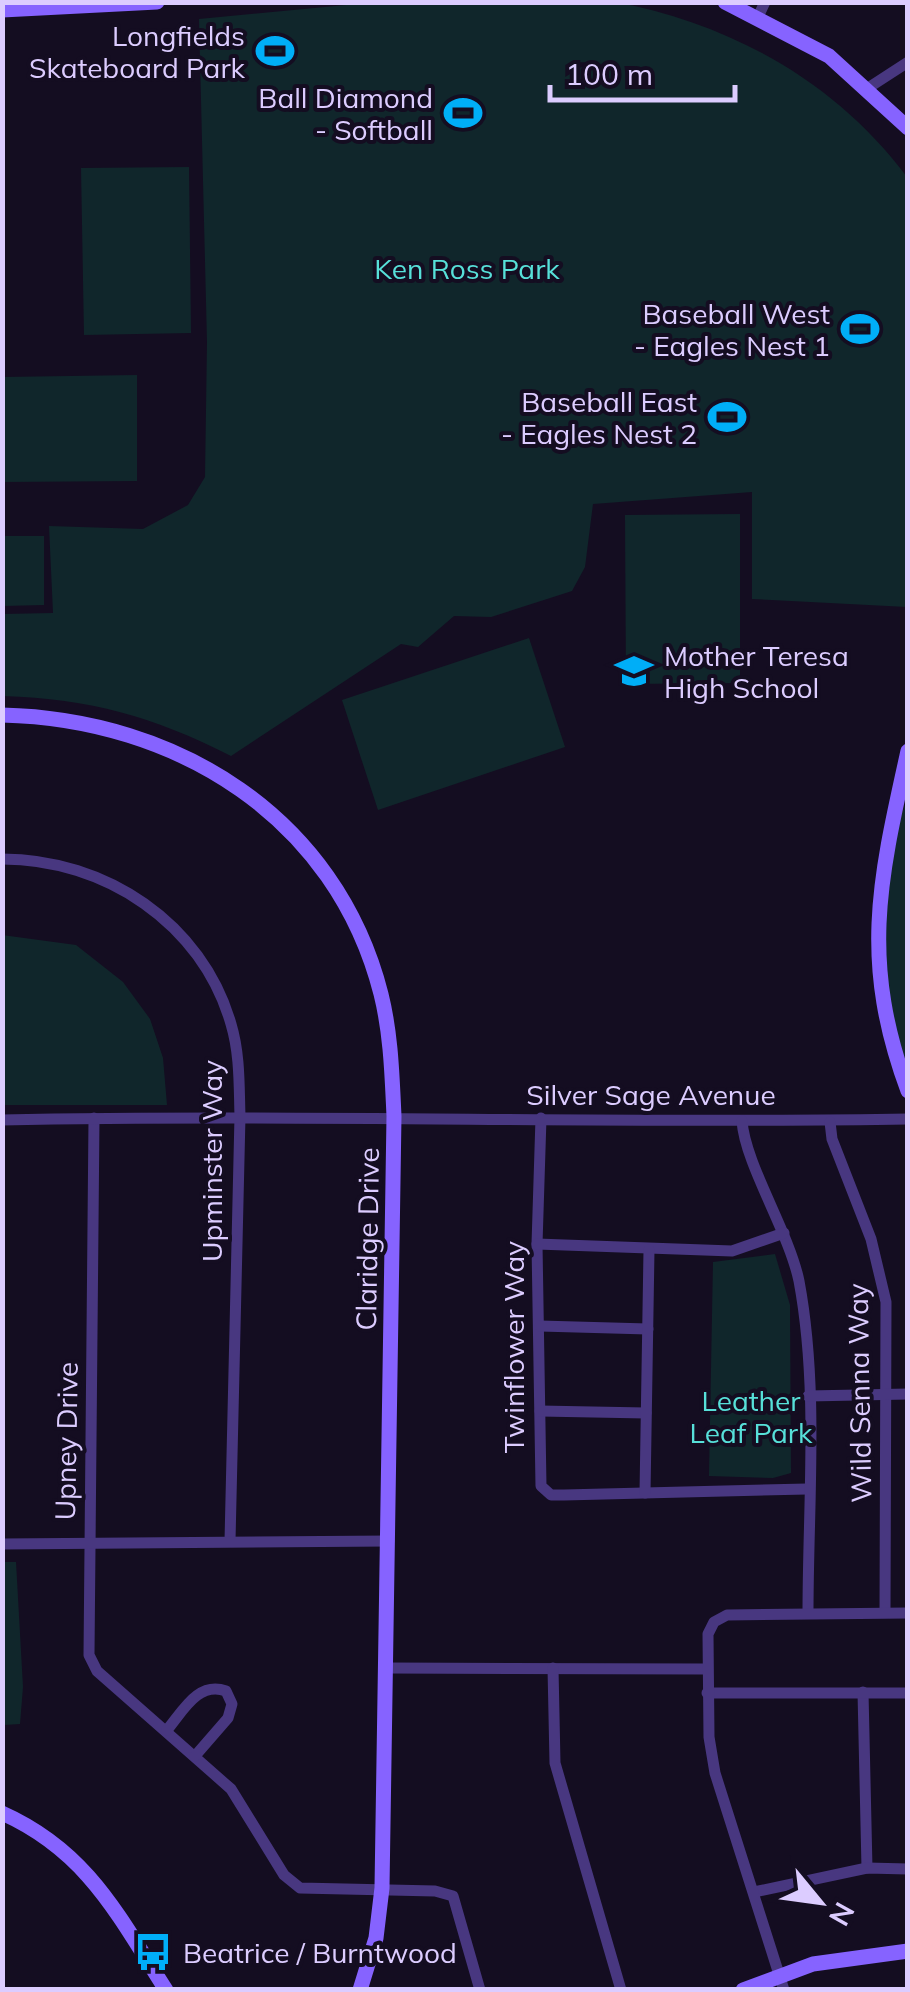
<svg xmlns="http://www.w3.org/2000/svg" width="910" height="1992" viewBox="0 0 910 1992" font-family="Mulish,sans-serif">
  <rect width="100%" height="100%" fill="#140d21"/>
  <g fill="#10262b">
    <path d="M367 3 615 2C732 24 836 82 907 177V607L752 599V492L593 504 585 567 572 591 491 617 454 616 418 647 401 644 231 756C152 716 91 699 3 696V614L53 613 49 526 143 529 188 505 205 477 207 342 199 19Z"/>
    <path d="M189 167 191 333 84 335 81 168Z"/>
    <path d="M137 375V481L3 482V377Z"/>
    <path d="M740 514V683L626 684 625 515Z"/>
    <path d="M3 536H44V605L3 606Z"/>
    <path d="M529 638 565 747 378 810 342 700Z"/>
    <path d="M907 800V1074C880 991 873 883 907 800Z"/>
    <path d="M2 935 76 945 123 982 150 1019 163 1058 167 1105H3Z"/>
    <path d="M775 1254 790 1305 791 1473 773 1478 709 1476 713 1262Z"/>
    <path d="M3 1562H16L23 1687 20 1724 4 1725Z"/>
  </g>
  <g fill="none" stroke-linecap="round" stroke-linejoin="round">
    <g stroke="#483780" stroke-width="11">
      <path d="M758 17 765 2"/>
      <path d="M868 88 908 62"/>
      <path d="M2 859C105 859 202 923 231 1024 240 1054 239 1085 240 1116L230 1541"/>
      <path d="M94 1118 89 1655 97 1671 231 1789 284 1875 300 1888 435 1891 453 1896 480 1990"/>
      <path d="M541 1118 537 1244 541 1486 551 1495H564L807 1489"/>
      <path d="M2 1120C304 1114 606 1124 908 1119"/>
      <path d="M742 1121C745 1164 789 1232 799 1281 819 1388 808 1504 808 1612"/>
      <path d="M830 1122 832 1139 871 1239 886 1302 885 1612"/>
      <path d="M537 1244 732 1251 784 1233"/>
      <path d="M540 1326 648 1329"/>
      <path d="M808 1396 908 1394"/>
      <path d="M540 1411 646 1413"/>
      <path d="M645 1493 649 1250"/>
      <path d="M2 1544 389 1541"/>
      <path d="M388 1668 706 1669"/>
      <path d="M553 1668 555 1763 621 1990"/>
      <path d="M863 1692 867 1868"/>
      <path d="M707 1693H908"/>
      <path d="M167 1730C183 1711 198 1681 226 1691L232 1704 228 1718 195 1756"/>
      <path d="M754 1892 867 1868 908 1869"/>
      <path d="M784 1990 715 1773 709 1737 708 1634 714 1622 727 1615 908 1613"/>
    </g>
    <g stroke="#8663ff" stroke-width="15">
      <path d="M725 2 829 56 908 128"/>
      <path d="M2 10 157 2"/>
      <path d="M2 715C177 719 336 817 381 994 391 1034 392 1075 394 1116L382 1888 376 1938 360 1990"/>
      <path d="M908 751C879 881 860 961 908 1091"/>
      <path d="M2 1813C87 1851 118 1915 166 1990"/>
      <path d="M743 1990 813 1964 908 1951"/>
    </g>
  </g>
  <defs>
    <g id="stadium-bare" transform="scale(3)"><path d="M0-5a6.5 5 0 1 0 0 10a6.5 5 0 1 0 0-10ZM-3.5-1.8h7v3.6h-7Z" fill="#00aef7" stroke="#140d21" stroke-width="2.5" paint-order="stroke"/></g>
    <g id="school-bare" transform="scale(3)"><path d="M0-5L7-2L0 1L-7-2ZM-4 1L0 2.5L4 1V4Q0 6-4 4Z" fill="#00aef7" stroke="#140d21" stroke-width="2.5" paint-order="stroke"/></g>
    <g id="bus-bare" transform="scale(3)"><path d="M-5-6H5V4H4V6H2V4H-2V6H-4V4H-5ZM-3.5-4V0h7V-4ZM-3.5 1.2v1.5H-2V1.2ZM2 1.2v1.5H3.5V1.2Z" fill="#00aef7" stroke="#140d21" stroke-width="2.5" paint-order="stroke"/></g>
  </defs>
  <g fill-rule="evenodd">
    <use href="#stadium-bare" x="275" y="51"/>
    <use href="#stadium-bare" x="463" y="113"/>
    <use href="#stadium-bare" x="860" y="329"/>
    <use href="#stadium-bare" x="727" y="417"/>
    <use href="#school-bare" x="634" y="671"/>
    <use href="#bus-bare" x="153" y="1952"/>
  </g>
  <g text-anchor="middle" dominant-baseline="central" stroke-width="8" stroke-linejoin="round" paint-order="stroke">
    <g font-size="28" fill="#dcccff" stroke="#140d21" text-anchor="end">
      <text x="245" y="35">Longfields<tspan x="245" dy="32">Skateboard Park</tspan></text>
      <text x="433" y="97">Ball Diamond<tspan x="433" dy="32">- Softball</tspan></text>
      <text x="830" y="313">Baseball West<tspan x="830" dy="32">- Eagles Nest 1</tspan></text>
      <text x="697" y="401">Baseball East<tspan x="697" dy="32">- Eagles Nest 2</tspan></text>
      <text x="664" y="655" text-anchor="start">Mother Teresa<tspan x="664" dy="32">High School</tspan></text>
      <text x="183" y="1952" text-anchor="start">Beatrice / Burntwood</text>
    </g>
    <g font-size="28" fill="#57e0d9" stroke="#140d21">
      <text x="467" y="268">Ken Ross Park</text>
      <text x="751" y="1400">Leather<tspan x="751" dy="32">Leaf Park</tspan></text>
    </g>
    <g font-size="28" fill="#dcccff" stroke="#140d21">
      <text x="651" y="1094">Silver Sage Avenue</text>
      <text transform="translate(211 1161) rotate(-90)">Upminster Way</text>
      <text transform="translate(367 1239) rotate(-89)">Claridge Drive</text>
      <text transform="translate(513 1347) rotate(-90)">Twinflower Way</text>
      <text transform="translate(859 1393) rotate(-91)">Wild Senna Way</text>
      <text transform="translate(66 1441) rotate(-89)">Upney Drive</text>
    </g>
  </g>
  <rect width="910" height="1992" fill="none" stroke="#dcccff" stroke-width="10"/>
  <g transform="translate(820 1902) rotate(119)" stroke="#140d21" stroke-width="8" paint-order="stroke">
  <path d="M0-8L18 38L0 25L-18 38Z" fill="#dcccff"/>
  <text y="-15" font-size="28" font-weight="bold" text-anchor="middle" fill="#dcccff">N</text>
  </g>
  <path d="M550 85v15h185v-15" fill="none" stroke="#dcccff" stroke-width="5"/>
  <text x="565" y="85" font-size="30" fill="#dcccff" stroke="#140d21" stroke-width="8" paint-order="stroke">100 m</text>
</svg>
